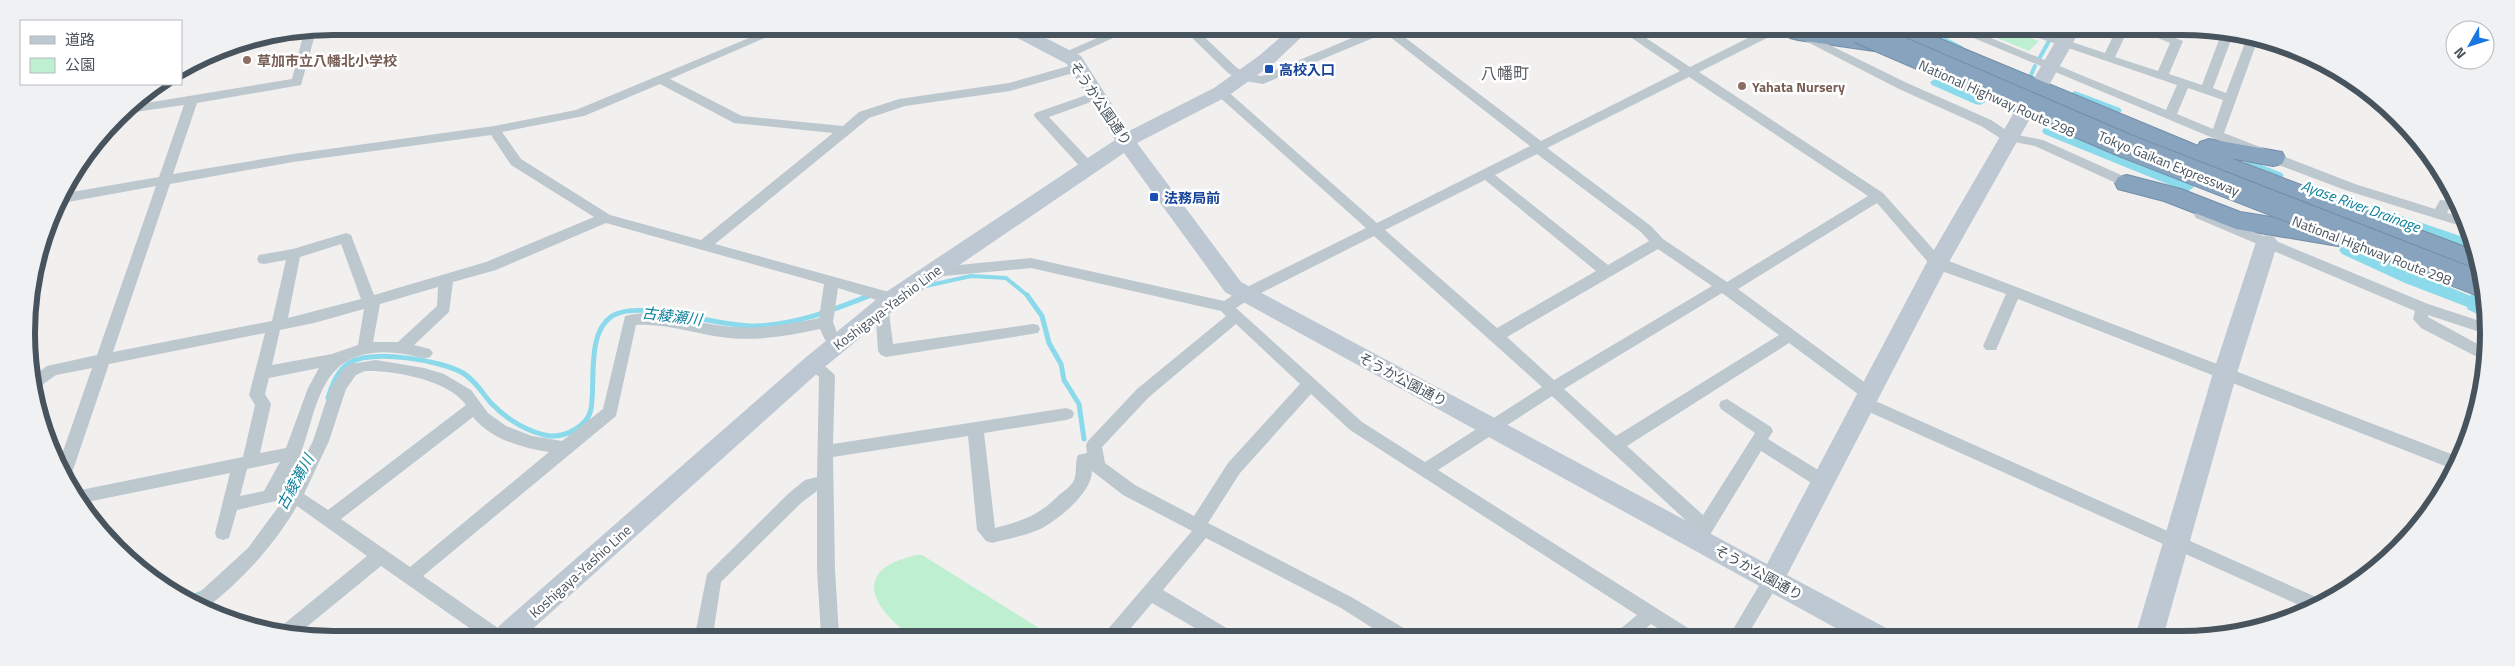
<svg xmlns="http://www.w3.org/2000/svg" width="2515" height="666" viewBox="0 0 2515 666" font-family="'Titillium Web','Noto Sans JP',sans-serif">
  <rect width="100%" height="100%" fill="#f2efef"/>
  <g fill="#beefd0">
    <path d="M1980 31H2011L2039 41 2029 51Z"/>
    <path d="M917 555H922L1050 635H910C867 604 855 568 917 555Z"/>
  </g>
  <path fill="#8bdaeb" d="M2471 294 2483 297V317L2467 309Z"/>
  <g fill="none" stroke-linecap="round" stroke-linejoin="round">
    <g stroke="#8bdaeb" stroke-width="4">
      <path d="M2039 59 2054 32"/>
      <path d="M2030 77 2035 66"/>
      <path d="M926 286 971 276 1006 278 1028 296"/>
      <path d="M868 296 871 295"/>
    </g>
    <g stroke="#8bdaeb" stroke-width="5">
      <path d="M1027 295 1042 316 1049 343 1061 364 1064 380 1079 404 1084 439"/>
      <path d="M328 398C332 385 337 371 349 363 373 349 440 360 463 373 476 381 482 393 491 403 506 419 529 433 550 436 566 437 588 426 591 409 596 383 585 328 616 314 647 301 719 327 755 326 796 325 833 310 871 295"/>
      <path d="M184 600 202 593"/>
    </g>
    <g fill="#8bdaeb" fill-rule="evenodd">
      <path d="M1916 31H1933L1964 47 1957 51 1952 50Z"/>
      <path d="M1937 78 1985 98 1987 101 1980 105 1975 104 1932 85 1930 82Z"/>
      <path d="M2075 91 2120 108 2122 111 2115 115 2070 98 2068 95Z"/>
      <path d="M2049 127 2192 184 2194 187 2187 192 2182 190 2044 134 2042 131 2044 128Z"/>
      <path d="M2249 160 2282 173 2284 176 2277 181 2244 168 2242 165Z"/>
      <path d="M2349 198 2469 239 2474 251 2344 207 2342 203Z"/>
      <path d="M2347 245 2483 301V313L2405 283 2342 254 2339 250 2342 246Z"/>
    </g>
    <g stroke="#728ea9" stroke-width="2">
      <g id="highway">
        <path d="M1789 31C1820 31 1851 32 1882 39L1885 44 1882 49 1874 51 1798 40 1790 38 1787 33Z"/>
        <path d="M1891 31H1921L2198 146 2200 142 2209 139 2282 152 2285 158 2282 164 2273 166 2230 158 2473 250 2482 270 2469 268 2143 142 1894 36Z"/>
        <path d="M2127 175 2181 189 2240 212 2338 228 2347 231 2351 237 2347 243 2338 246 2236 229 2164 201 2118 189 2115 183 2118 177Z"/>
      </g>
    </g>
    <g fill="#bdc7ce" fill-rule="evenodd">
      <path d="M773 28H788L670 79 742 116 843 126 859 112 899 99 1009 83 1076 64H1084L1086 67 1084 70 1010 91 905 106 869 118 715 244 889 292 898 300 896 304H888L893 344 1033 324 1038 325 1040 329 1038 333 886 357 881 355 878 351 875 307 877 303 883 302 838 288 833 322 837 333 847 342 844 346 839 348 825 340 820 329C787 336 755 342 721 337 692 333 665 323 636 325L616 416 423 576 498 628 501 634H478L381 566 298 634H276L279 628 367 556 297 506C273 547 242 580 206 608L189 602 248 548 279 506 313 441 330 389 342 370 350 364 376 360 424 368 444 374 471 390 488 413 506 426 532 436 562 441 603 409 625 316C657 307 692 323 724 326 756 330 787 325 819 318L824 284 606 223 496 270 453 282 449 312 414 345 430 349 433 353 430 357C422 360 413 355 404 354 390 352 376 351 362 355 318 366 315 417 301 453 295 469 284 485 276 501L237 510 229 538 223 540 217 538 215 533 230 473 82 503 76 491 243 457 255 405 249 395 265 333 109 364 73 470 68 476 60 460 92 368 56 375 35 390 33 376 47 366 97 355 156 186 57 204 60 194 159 177 184 105 121 114 128 106 292 79 304 32 316 31 301 85 197 103 173 174 293 154 494 126 576 110ZM660 84 734 123 833 133 701 240 610 215 521 159 502 132 584 116ZM491 135 511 165 594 217 486 262 374 295 351 235 346 233 293 249 259 255 257 259 259 263 264 264 286 260 272 321 113 352 170 184 293 162ZM341 244 361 299 288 318 300 257ZM438 287 437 306 398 342H373L380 304ZM364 309 358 345 332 354 272 365 280 330 314 323ZM319 368 308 388 286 448 260 453 271 404 265 394 269 378ZM365 371C393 370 449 380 466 405L328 510 304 494 329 441 346 389 356 375ZM473 417C491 439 521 448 549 452L410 567 341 519ZM280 462 264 491 240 496 247 469Z"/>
      <path d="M1117 29H1133L1071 57 1067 58 1061 54Z"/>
      <path d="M1183 29H1196L1236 67 1246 74 1262 76 1373 29 1395 30 1541 141 1680 71 1620 30H1634L1690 67 1762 31H1777L1775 34 1699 72 1883 193 1941 258 2459 457 2454 469 2450 468 2018 299 1996 350H1986L1983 346 2006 294 1933 268 1877 203 1738 289 1875 390 1877 394 1871 399 2325 601 2310 610 1858 407 1856 403 1862 397 1789 343 1627 446 1703 515 1755 433 1721 409 1719 405 1721 401 1727 399 1771 427 1773 431 1768 439 1828 476 1830 481 1828 486 1822 488 1816 486 1761 451 1705 543 1699 545 1693 543 1690 538 1695 529 1552 396 1438 470 1691 630 1694 636H1670L1651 624 1637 636H1616L1619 630 1637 615 1350 430 1311 394 1240 473 1208 523 1353 598 1407 630 1410 636H1385L1341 608 1206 538 1163 590 1228 629 1231 636 1207 635 1152 603 1125 635H1105L1108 629 1192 531 1123 495 1092 471C1092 493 1056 522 1038 530 1024 536 1007 539 992 543L986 541 977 530 968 436 833 457 835 570 839 635H821L817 570V491L801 503 721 582 713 635H695L707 574 789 493 805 480 817 477 819 377 805 364 808 360H818L835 375 833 444 1066 408 1072 410 1074 414 1072 418 1066 420 984 433 995 528C1022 521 1038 516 1059 495 1064 491 1070 487 1073 482 1078 474 1074 464 1078 455L1087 453 1086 445 1088 441 1137 389 1226 316 1221 311 1031 268 933 277 926 272 928 268 1031 258 1224 301 1241 290 1366 228 1217 95 1215 92 1217 89H1225L1377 223 1530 146 1385 33 1263 84 1239 80 1228 73ZM1689 77 1868 196 1727 282 1663 239 1651 226 1547 148ZM1537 154 1641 232 1649 241 1608 265 1495 175ZM1485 180 1596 271 1497 328 1385 230ZM1374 236 1542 387 1425 462 1362 422 1236 308 1251 298ZM1658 249 1712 286 1554 380 1507 337ZM1722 293 1779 335 1616 436 1564 389ZM1236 324 1300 384 1228 463 1194 516 1135 485 1105 463 1102 447 1149 397Z"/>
      <path d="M1786 31H1801L1907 83 1991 120 2012 134 2043 140 2139 183 2141 186 2139 189H2129L2035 146 2003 140 1981 126 1899 89Z"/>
      <path d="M1957 31H1974L2166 110 2177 85 2018 31H2038L2105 53 2115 32H2127L2115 57 2158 71 2170 43 2143 32H2161L2183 41 2169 74 2202 85 2222 32H2234L2213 88 2226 93 2248 35 2258 39 2224 133 2355 184 2435 209 2440 200 2453 201 2457 210 2449 209 2447 213 2460 217 2464 227 2345 190 2268 161ZM2188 88 2223 100 2213 129 2177 114Z"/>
      <path d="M1098 91 1104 95 1102 98 1049 117 1094 165 1096 168 1094 171H1084L1034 116 1035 113Z"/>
      <path d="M2201 210 2428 304 2483 322V333L2428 315V317L2483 347V360L2421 328 2413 319 2415 311 2196 218 2194 215 2196 212Z"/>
      <path d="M1772 572 1778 574 1781 579 1747 636H1729L1766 574Z"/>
    </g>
    <g fill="#bdc8d3" fill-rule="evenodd">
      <path d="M1003 28H1026L1081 56 1129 131 1214 88 1260 55 1290 29H1310L1274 63 1228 96 1137 143 1241 282 1767 564 1927 262 2061 32H2079L1949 262 1787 575 1888 629 1891 637H1852L1225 292 1124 153 899 306 821 370 527 634H496L499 626 805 358 883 294 1115 140 1067 64 1006 32Z"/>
      <path d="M2267 235 2274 237 2278 242 2237 373 2163 637H2135L2213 373 2256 242 2260 237Z"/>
    </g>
    <use href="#highway" fill="#87a3be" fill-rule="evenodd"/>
    <g stroke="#728ea9" stroke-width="26" stroke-linecap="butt">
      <path id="highway-bridge" d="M1859 31 2126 146 2483 285"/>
    </g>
    <use href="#highway-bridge" stroke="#87a3be" stroke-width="24"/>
  </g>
  <g fill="#8d6e63" stroke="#fff" stroke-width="2">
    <circle cx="247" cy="60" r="5"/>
    <circle cx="1742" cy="86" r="5"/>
  </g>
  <g fill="#1a4fb4" stroke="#fff" stroke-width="2">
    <rect x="1264" y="64" width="10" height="10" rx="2.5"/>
    <rect x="1149" y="192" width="10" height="10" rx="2.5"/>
  </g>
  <g text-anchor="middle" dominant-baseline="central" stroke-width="5" stroke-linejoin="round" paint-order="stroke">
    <g font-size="14" font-weight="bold" fill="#785e54" stroke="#fff" text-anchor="start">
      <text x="257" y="60">草加市立八幡北小学校</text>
      <text x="1752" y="86">Yahata Nursery</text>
    </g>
    <g font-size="14" font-weight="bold" fill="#164399" stroke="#fff" text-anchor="start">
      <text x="1279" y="69">高校入口</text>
      <text x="1164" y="197">法務局前</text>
    </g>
    <g font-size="14" fill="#47535d" stroke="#fff">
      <text transform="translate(1997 98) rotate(24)">National Highway Route 298</text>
      <text transform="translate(1101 103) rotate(56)">そうか公園通り</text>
      <text transform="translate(2169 163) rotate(22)">Tokyo Gaikan Expressway</text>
      <text transform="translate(2372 250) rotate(21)">National Highway Route 298</text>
      <text transform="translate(887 307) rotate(-37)">Koshigaya-Yashio Line</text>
      <text transform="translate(1403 379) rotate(28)">そうか公園通り</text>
      <text transform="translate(580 571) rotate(-42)">Koshigaya-Yashio Line</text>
      <text transform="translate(1759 572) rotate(29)">そうか公園通り</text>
    </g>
    <g font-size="15" font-style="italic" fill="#0d819b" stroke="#fff">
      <text transform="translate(2361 206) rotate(20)">Ayase River Drainage</text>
      <text transform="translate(672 316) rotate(7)">古綾瀬川</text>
      <text transform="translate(295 482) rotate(-61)">古綾瀬川</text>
    </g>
    <g font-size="16" fill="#5c6064" stroke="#fff">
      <text x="1505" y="73">八幡町</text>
    </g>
  </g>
  <path d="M0 0H2515V666H0ZM333 35H2182A298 298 0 0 1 2480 333V333A298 298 0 0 1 2182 631H333A298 298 0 0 1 35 333V333A298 298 0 0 1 333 35Z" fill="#f0f1f2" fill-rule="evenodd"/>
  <path fill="none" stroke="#47535d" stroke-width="6" d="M333 35H2182A298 298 0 0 1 2480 333V333A298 298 0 0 1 2182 631H333A298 298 0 0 1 35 333V333A298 298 0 0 1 333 35Z"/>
  <rect x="20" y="20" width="162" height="65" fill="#ffffff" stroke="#b5babe"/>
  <rect x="30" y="36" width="25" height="8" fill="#bdc8d3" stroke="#b5babe"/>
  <text x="65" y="45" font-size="15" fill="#47535d">道路</text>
  <rect x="30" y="58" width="25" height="15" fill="#beefd0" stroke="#b5babe"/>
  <text x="65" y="70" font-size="15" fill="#47535d">公園</text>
  <g transform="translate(2470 45) rotate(231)"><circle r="24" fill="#ffffff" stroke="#b5babe"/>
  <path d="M0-4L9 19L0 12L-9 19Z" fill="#1a76e1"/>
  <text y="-8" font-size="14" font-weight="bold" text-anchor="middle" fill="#47535d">N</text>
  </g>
</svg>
